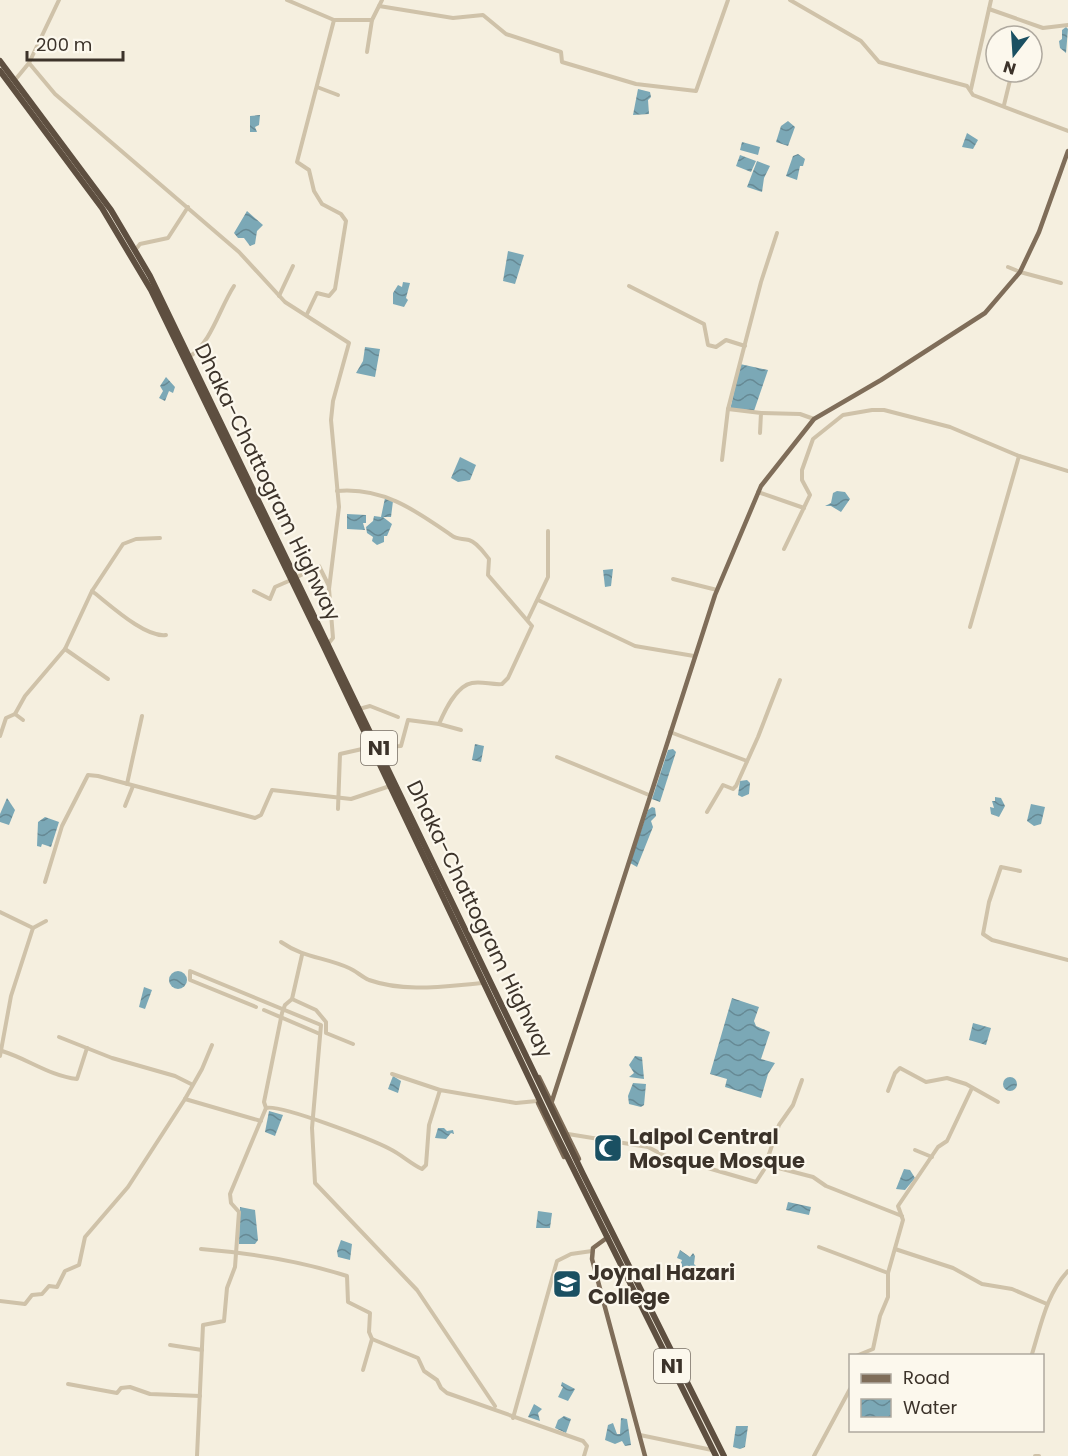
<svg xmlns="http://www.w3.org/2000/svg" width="1068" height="1456" viewBox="0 0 1068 1456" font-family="Poppins,sans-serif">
  <defs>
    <pattern id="water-waves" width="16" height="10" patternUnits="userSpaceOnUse" patternTransform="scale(1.5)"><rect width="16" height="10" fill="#7ba8b6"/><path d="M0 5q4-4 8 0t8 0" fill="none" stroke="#668994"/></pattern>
  </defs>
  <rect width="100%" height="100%" fill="#f5efdf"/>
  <g fill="url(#water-waves)">
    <path d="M1066 27 1068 29 1066 53 1060 48 1059 41 1062 39V30Z"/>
    <path d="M638 89 650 92 651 97 648 100 649 114 633 115Z"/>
    <path d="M260 115 259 125 255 127 257 132H250V116Z"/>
    <path d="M788 121 795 127 788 146 776 142 781 126Z"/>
    <path d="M967 133 978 140 973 149 962 147Z"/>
    <path d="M742 142 760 147 758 155 740 150Z"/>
    <path d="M798 154 805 159 803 166H800L797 180 786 176 793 156Z"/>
    <path d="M740 155 756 161 751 172 736 166Z"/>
    <path d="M757 161 770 166 764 178 762 192 747 187Z"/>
    <path d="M247 211 263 225 257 231 255 244 250 246 244 238H238L234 233Z"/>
    <path d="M508 251 524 255 515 284 503 281Z"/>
    <path d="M403 282 410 283 406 298 408 300 404 307 393 304V293L398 285 402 287Z"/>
    <path d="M365 347 380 349 375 377 356 373 363 361Z"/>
    <path d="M740 364 768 370 754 411 730 410Z"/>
    <path d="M166 377 175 387 173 393 169 391 165 401 159 398 163 391 160 386Z"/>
    <path d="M460 457 476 465 470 480 458 482 451 478Z"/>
    <path d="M837 491 845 492 850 499 841 512 831 506H825L831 503 833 493Z"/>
    <path d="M385 498 393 501 391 517H383L392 524 387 536H384V542L377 545 372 541 373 537 367 533 366 527 373 521 374 516 381 517Z"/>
    <path d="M347 514 366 515V523H363L365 530 347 529Z"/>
    <path d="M613 569 611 586 605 587 603 570Z"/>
    <path d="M475 744 484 746 481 762 472 760Z"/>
    <path d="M673 749 676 752 660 802 652 799 668 750Z"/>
    <path d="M747 780 750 783 749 794 742 797 738 795 740 781Z"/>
    <path d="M995 797 1001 798 1005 806 999 817 991 814 990 807 994 808 992 801H995Z"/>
    <path d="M7 798 15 810 9 825 0 822V814Z"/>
    <path d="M1031 804 1045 807 1041 824 1034 826 1027 821Z"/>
    <path d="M652 807 655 808 656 816 651 821 653 827 637 867 630 863 648 810Z"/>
    <path d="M45 817 59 822 51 847 42 844 41 847 37 846 38 822Z"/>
    <circle cx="178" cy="980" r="9"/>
    <path d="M144 987 152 990 145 1009 139 1007Z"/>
    <path d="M732 998 759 1007 754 1021 756 1026 770 1032 761 1059 775 1063 768 1074 761 1098 725 1087 727 1079 710 1074Z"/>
    <path d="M973 1023 991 1028 986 1045 969 1040Z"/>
    <path d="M635 1056 642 1057 644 1079 629 1077 634 1073 629 1065Z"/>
    <path d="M393 1076 401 1081 398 1093 388 1089Z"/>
    <circle cx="1010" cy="1084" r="7"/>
    <path d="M633 1083 646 1084 644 1105 641 1107 629 1104 628 1096Z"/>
    <path d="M269 1111 283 1115 275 1136 265 1132Z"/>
    <path d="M438 1128H444L447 1131 453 1130 454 1134 451 1133 446 1139 435 1138Z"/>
    <path d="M904 1169 910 1170 915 1178 905 1190 896 1189Z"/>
    <path d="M788 1202 811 1207 809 1215 786 1210Z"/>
    <path d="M240 1207 255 1210 258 1240 255 1244H239Z"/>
    <path d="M538 1211 552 1213 550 1228H536Z"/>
    <path d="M341 1240 352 1244 350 1260 338 1257 337 1251Z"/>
    <path d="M680 1250 690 1257 693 1253 695 1256 694 1264 697 1267 690 1273 694 1277 685 1279 674 1273V1268H679L682 1260 677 1258Z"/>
    <path d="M562 1382 575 1389 568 1401 558 1397 563 1387 561 1386Z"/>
    <path d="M534 1404 542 1409 538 1413 540 1421 528 1417Z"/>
    <path d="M564 1416 571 1419 566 1433 555 1428 558 1420Z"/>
    <path d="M621 1418 627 1419 631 1445 625 1446 622 1441 615 1444 605 1440 608 1425 613 1423 617 1434H620Z"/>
    <path d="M736 1426H748L745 1447 740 1449 733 1447Z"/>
  </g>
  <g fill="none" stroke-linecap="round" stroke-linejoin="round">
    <g stroke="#cfc2a9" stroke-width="4">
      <path d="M287 0 334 20"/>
      <path d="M790 0 861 41 879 62 967 86 973 95 1068 131"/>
      <path d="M379 6 453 18 483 15 506 34 561 52 562 62 636 84 696 91 728 0"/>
      <path d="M989 9 1043 28 1068 25"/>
      <path d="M367 52 372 20"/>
      <path d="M29 63 55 94 239 252 285 302 349 343 333 401 331 420 339 507 329 589 333 638 328 644"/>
      <path d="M15 80 29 63 59 0"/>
      <path d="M317 87 338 95"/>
      <path d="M971 89 991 0"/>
      <path d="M1004 105 1012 72"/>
      <path d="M136 249 140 244 168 238 188 207"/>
      <path d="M1008 267 1020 272 1061 283"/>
      <path d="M629 286 704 324 708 345 716 347 726 340 745 346"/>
      <path d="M279 296 293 266"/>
      <path d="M307 314 317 293 329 296 335 289 346 221 341 214 322 204 314 191 309 170 297 162 334 20H372L382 0"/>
      <path d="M189 357C212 342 219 309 234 286"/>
      <path d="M728 409 761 413 760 433"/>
      <path d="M761 413 800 414 814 419"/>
      <path d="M722 460 728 409 761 282 777 233"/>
      <path d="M337 491C383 487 415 510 451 535 457 540 462 538 469 540 477 542 484 553 489 559L488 575 532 626 508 678 502 684C492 685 482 681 472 683 456 686 445 710 439 724L408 720 401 746 378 747"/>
      <path d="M758 492 804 508"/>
      <path d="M784 549 810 495 802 480V470L813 439 843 415 872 410H884L950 427 1019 456 1068 471"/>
      <path d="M297 577 319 566 329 586"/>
      <path d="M673 579 717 590"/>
      <path d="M92 591C109 604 145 638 166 635"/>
      <path d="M254 591 270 599 275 587 291 580"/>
      <path d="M538 600 635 646 694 656"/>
      <path d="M528 619 548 577V531"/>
      <path d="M970 627 1019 456"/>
      <path d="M65 649 108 679"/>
      <path d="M359 709 370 706 398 717"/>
      <path d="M15 714 23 720"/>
      <path d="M439 724 461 730"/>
      <path d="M670 732 747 761"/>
      <path d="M0 736 6 718 15 714 25 696 65 649 92 591 123 544 136 539 160 538"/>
      <path d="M557 757 649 795"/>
      <path d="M127 784 142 716"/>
      <path d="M125 806 133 786"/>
      <path d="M338 809 340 754 371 747"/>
      <path d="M707 812 723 785 733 789 736 786 758 737 780 680"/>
      <path d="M1020 871 1001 867 989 902 983 934 992 940 1068 960"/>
      <path d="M45 882 62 826 88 775 98 776 255 818 261 815 272 790 351 799 390 786"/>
      <path d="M0 912 33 928"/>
      <path d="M281 942C304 958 325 957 349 968 356 971 362 977 369 980 406 993 445 986 483 983"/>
      <path d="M292 999 316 1010 326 1022V1033L353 1044"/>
      <path d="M256 1007 190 980V971L321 1025 312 1128 315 1183 417 1290 495 1406"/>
      <path d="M264 1010 320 1034"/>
      <path d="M59 1037 112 1058 175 1076 191 1084"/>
      <path d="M2 1051C28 1059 50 1076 77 1079L87 1048"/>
      <path d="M0 1056 11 996 33 928 46 921"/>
      <path d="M392 1074 440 1090"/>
      <path d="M888 1091 895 1073 900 1068 926 1082 947 1078 966 1084 998 1102"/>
      <path d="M185 1099 261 1121"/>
      <path d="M266 1108 264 1102 282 1013 285 1005 292 999 302 955"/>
      <path d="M568 1134 648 1147 663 1155 756 1182 767 1165 813 1177 826 1186 902 1216"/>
      <path d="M915 1150 932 1157"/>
      <path d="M765 1166 779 1125 793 1105 802 1080"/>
      <path d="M819 1247 888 1273"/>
      <path d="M201 1249C250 1253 300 1261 347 1276L348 1302 370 1313 369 1332 372 1339 418 1358 424 1371 437 1380 441 1388 447 1393 583 1441 587 1446 584 1456"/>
      <path d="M895 1249 953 1268 982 1284 1012 1289 1047 1304"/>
      <path d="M0 1301 25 1304 32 1295 42 1294 49 1286 57 1287 65 1271 79 1265 85 1237 128 1187 185 1099 202 1069 212 1045"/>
      <path d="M170 1345 202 1350"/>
      <path d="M1032 1354C1041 1325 1047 1293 1068 1271"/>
      <path d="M856 1356 873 1349 880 1316 888 1297V1273L903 1220 898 1206 938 1147 947 1141 972 1088"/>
      <path d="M363 1370 372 1339"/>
      <path d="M68 1384 117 1393 121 1388 130 1387 150 1394 200 1396"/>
      <path d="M513 1418 557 1261 571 1254 592 1251"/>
      <path d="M640 1435 712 1450"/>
      <path d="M197 1456 203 1325 224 1321 227 1288 235 1267 239 1212 231 1203 230 1194 266 1108C280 1104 373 1140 390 1149 402 1155 411 1164 422 1169L426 1165 429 1125 440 1090 516 1103 537 1101"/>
      <path d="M814 1456 850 1389"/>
      <path d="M1035 1456H1039"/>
    </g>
    <g stroke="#7f6d59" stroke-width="4.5">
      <path d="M539 1077 579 1159"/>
      <path d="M552 1101 715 595 761 486 814 419 881 380 985 313 1020 272 1039 232 1068 151"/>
      <path d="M538 1103 564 1157"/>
      <path d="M608 1237 593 1248 592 1259 645 1456"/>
    </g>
    <g stroke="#5e4f40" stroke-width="6">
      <path d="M0 61 111 210 150 276 583 1174 724 1456"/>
      <path d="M0 71 102 208 151 290 324 647 549 1120 716 1456"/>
    </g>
  </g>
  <defs>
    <g id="mosque-square" transform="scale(1.5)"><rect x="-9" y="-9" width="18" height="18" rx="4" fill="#1a5062" stroke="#fcf8ed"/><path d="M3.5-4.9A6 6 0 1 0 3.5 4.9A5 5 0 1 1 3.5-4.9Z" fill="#fff"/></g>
    <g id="university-square" transform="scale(1.5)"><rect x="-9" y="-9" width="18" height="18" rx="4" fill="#1a5062" stroke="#fcf8ed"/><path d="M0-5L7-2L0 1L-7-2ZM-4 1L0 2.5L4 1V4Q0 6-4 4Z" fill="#fff"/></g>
  </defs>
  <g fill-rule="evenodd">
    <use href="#mosque-square" x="608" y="1148"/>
    <use href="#university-square" x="567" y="1284"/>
  </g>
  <g text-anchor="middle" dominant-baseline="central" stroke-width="4.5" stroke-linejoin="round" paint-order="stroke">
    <g fill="#fcf8ed" stroke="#766e64" stroke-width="1.5">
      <rect x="361" y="731" width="36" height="34" rx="4.5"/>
      <rect x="654" y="1349" width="36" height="34" rx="4.5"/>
    </g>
    <g font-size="20" font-weight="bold" fill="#3c332a">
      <text x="379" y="748">N1</text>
      <text x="672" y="1366">N1</text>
    </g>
    <g font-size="21" fill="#3c332a" stroke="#fcf8ed">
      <text transform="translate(268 482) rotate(64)">Dhaka-Chattogram Highway</text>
      <text transform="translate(480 919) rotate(64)">Dhaka-Chattogram Highway</text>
    </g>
    <g font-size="21" font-weight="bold" fill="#3c332a" stroke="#fcf8ed" text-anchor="start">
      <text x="629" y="1136">Lalpol Central<tspan x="629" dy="24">Mosque Mosque</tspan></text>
      <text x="588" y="1272">Joynal Hazari<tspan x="588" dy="24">College</tspan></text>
    </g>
  </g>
  <rect x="849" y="1354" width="195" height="78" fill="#fcf8ed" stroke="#afa99f" stroke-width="1.5"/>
  <rect x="861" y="1374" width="30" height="9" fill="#7f6d59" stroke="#afa99f" stroke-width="1.5"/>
  <text x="903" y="1384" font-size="18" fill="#3c332a">Road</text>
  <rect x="861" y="1399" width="30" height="18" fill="url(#water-waves)" stroke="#afa99f" stroke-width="1.5"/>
  <text x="903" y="1414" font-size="18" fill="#3c332a">Water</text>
  <g transform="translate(1014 54) rotate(197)"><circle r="28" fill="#fcf8ed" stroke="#afa99f" stroke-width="1.5"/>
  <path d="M0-4.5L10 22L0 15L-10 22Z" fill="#1a5062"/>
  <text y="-9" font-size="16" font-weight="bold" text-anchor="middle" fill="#3c332a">N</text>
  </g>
  <path d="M27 51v9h96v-9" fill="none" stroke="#3c332a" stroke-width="3"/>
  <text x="36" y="51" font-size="18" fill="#3c332a" stroke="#fcf8ed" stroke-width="4.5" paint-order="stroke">200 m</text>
</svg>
